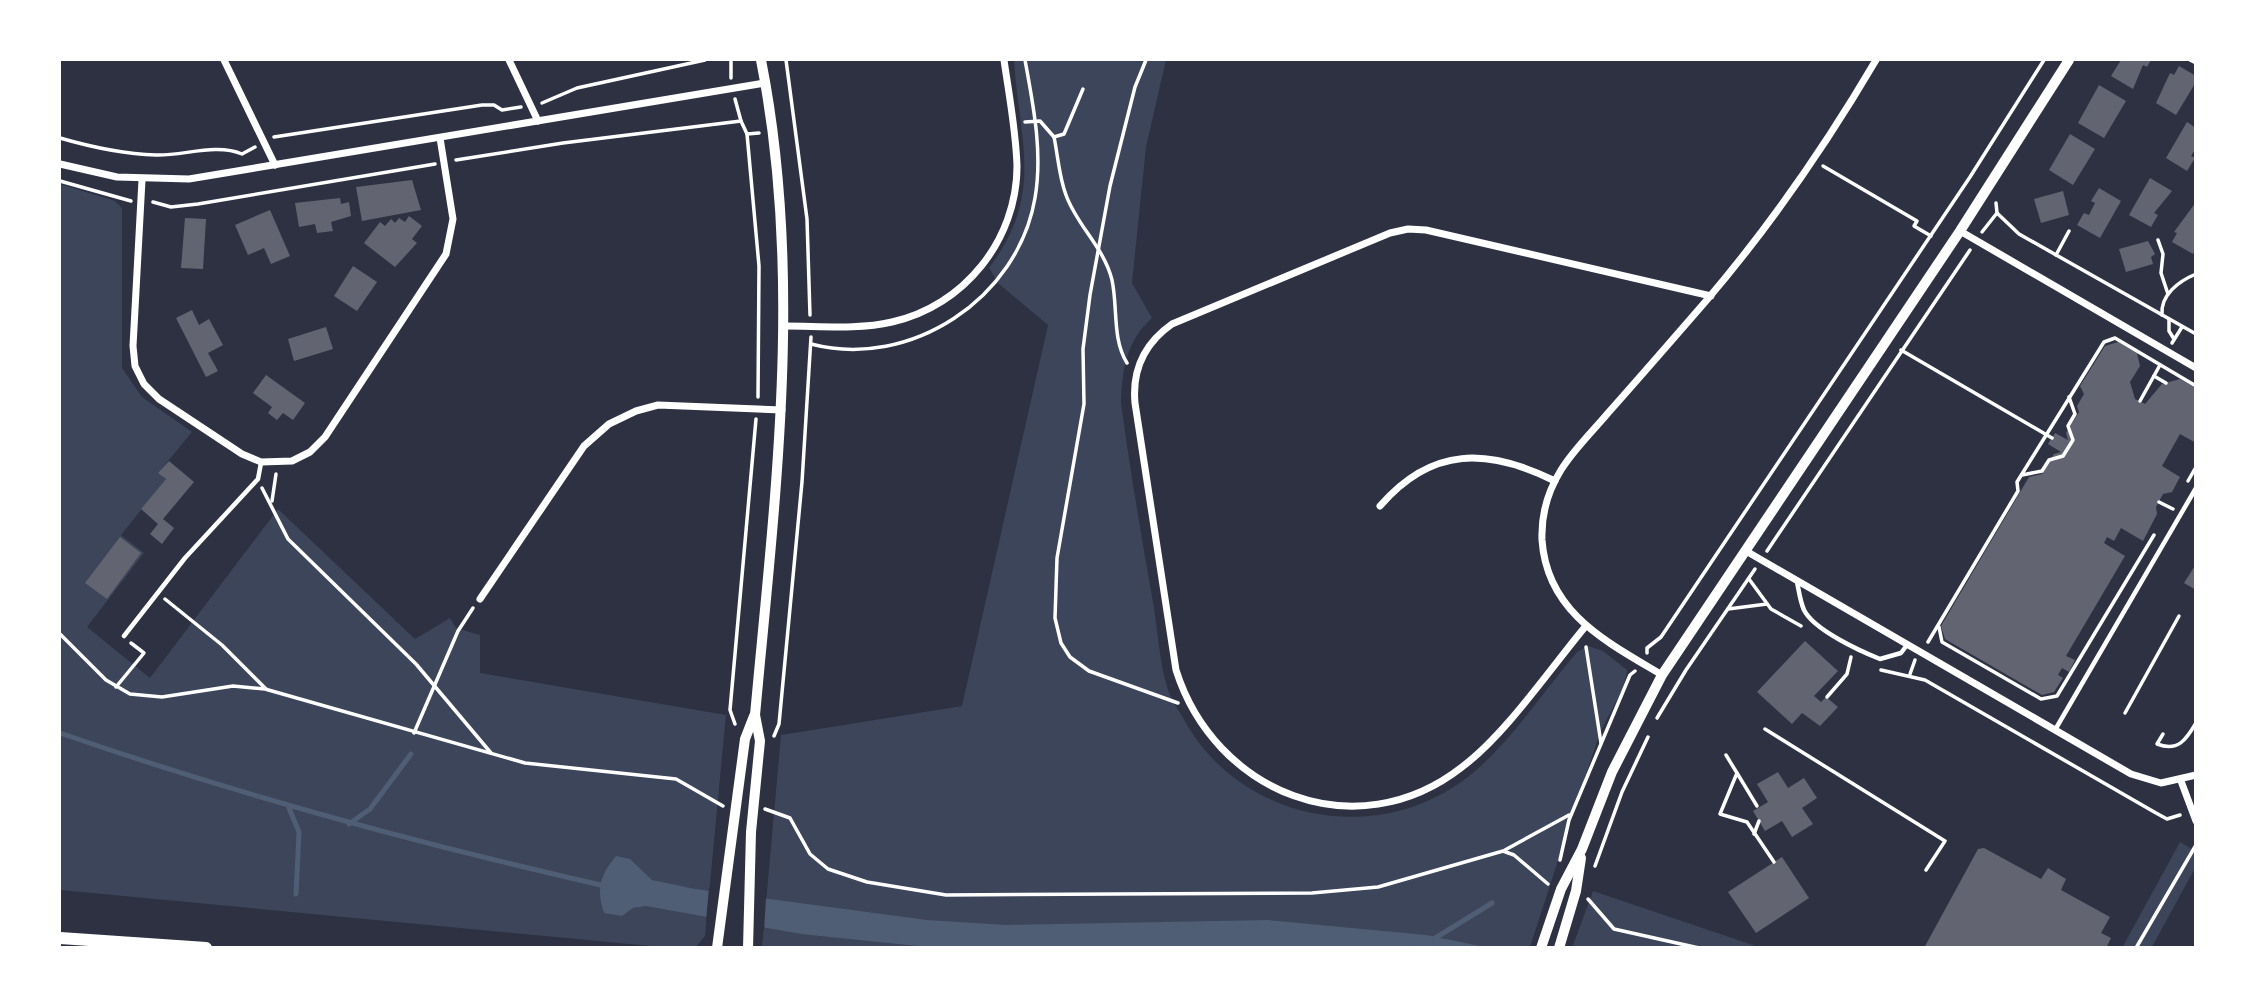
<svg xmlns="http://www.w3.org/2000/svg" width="2255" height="1007" viewBox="0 0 2255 1007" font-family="'Golos Text',sans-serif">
  <rect width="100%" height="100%" fill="#2d3142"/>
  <g fill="#3c4559">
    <path d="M1014 60H1166L1146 147 1132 283 1152 318C1126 341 1122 371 1121 403 1130 469 1141 535 1153 602 1158 630 1159 662 1168 690 1172 701 1180 712 1186 723 1241 819 1371 846 1461 782 1505 751 1542 693 1577 652L1588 646 1603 651 1627 670C1625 693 1606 716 1598 739 1574 808 1553 878 1530 947H762L781 735 962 706 1048 325 999 284 989 268C1045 193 1019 142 1014 60Z"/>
    <path d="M60 184 115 201 122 208V368L142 397 192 432 159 472 166 479 121 535 144 553 87 627 150 678 278 509 415 639 450 618 456 628 480 635V673L726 715 705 936 696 947H661L60 890Z"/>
    <path d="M2180 842 2195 851V868L2152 947 2122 948Z"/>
    <path d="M1593 891 1750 944 1758 947 1572 948Z"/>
  </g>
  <path fill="#4f5d75" d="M616 856 630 859 652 880 695 889 927 920 1007 925 1268 920 1426 935 1485 947H927L801 934 646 906 633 908 622 916 604 913C596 889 600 875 616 856Z"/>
  <path fill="#2d3142" d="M709 888 766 897 764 931 706 921Z"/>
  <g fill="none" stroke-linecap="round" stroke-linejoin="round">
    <g stroke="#4f5d75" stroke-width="5">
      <path d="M60 733C239 795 420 844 605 886"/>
      <path d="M289 808 299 832 296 894"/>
      <path d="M349 824 370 809 411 754"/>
      <path d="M1419 948 1492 903"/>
    </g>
  </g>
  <g fill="#626471">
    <path d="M2121 60H2151L2147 67 2143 65 2133 89 2111 76Z"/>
    <path d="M2179 66 2196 76V82L2176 115 2156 103 2170 73 2174 75Z"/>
    <path d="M2099 85 2126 101 2104 138 2078 123Z"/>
    <path d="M2187 122 2196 128V148L2191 156 2195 158 2187 171 2166 158Z"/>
    <path d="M2070 134 2095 149 2073 185 2049 170Z"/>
    <path d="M2150 178 2172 191 2154 213 2158 215 2151 227 2129 215Z"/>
    <path d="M412 180 421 210 362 221 356 187Z"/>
    <path d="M2099 188 2121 201 2100 238 2077 225 2084 213 2089 215 2095 203 2091 201Z"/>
    <path d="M2063 191 2069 215 2041 223 2034 199Z"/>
    <path d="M340 198 341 204 349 202 351 216 331 222 333 231 317 233 315 224 299 227 295 203Z"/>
    <path d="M2196 202V250L2193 254 2172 242 2177 233 2174 232Z"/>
    <path d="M270 210 290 256 271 264 264 248 248 255 235 225Z"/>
    <path d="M409 216 422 226 412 239 417 243 395 267 364 243 380 222 385 226 391 219 395 223 399 218 405 222Z"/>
    <path d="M185 218 206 219 203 269 181 268Z"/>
    <path d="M2148 241 2155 254 2151 257 2153 264 2126 272 2119 249Z"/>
    <path d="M353 266 377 282 357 311 334 296Z"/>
    <path d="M192 310 199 325 209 319 223 345 208 353 218 371 206 377 176 318Z"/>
    <path d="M326 327 333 349 294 361 288 339Z"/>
    <path d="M2118 342 2137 353 2140 366 2130 382 2135 399 2145 404 2162 384 2180 379 2196 388V443L2180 434 2162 466 2180 477 2172 492 2163 494 2156 507 2157 514 2143 541 2121 528 2114 541 2107 537 2104 543 2125 556 2066 656 2075 660 2069 672 2062 668 2058 675 2063 678 2054 692 2042 695 1945 639 1941 626 2029 477 2042 474 2054 454 2061 452 2048 444 2055 433 2068 440 2066 433 2079 412 2077 406 2084 394 2080 386 2105 346Z"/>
    <path d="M266 375 305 403 293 420 283 413 277 420 268 413 272 407 253 393Z"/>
    <path d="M169 461 194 482 163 519 174 528 162 544 150 534 158 524 141 509 166 479 158 473Z"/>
    <path d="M120 537 141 553 107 599 85 583Z"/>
    <path d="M2196 564V590L2184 583Z"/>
    <path d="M1805 641 1838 671 1814 696 1821 702 1826 697 1838 707 1820 726 1802 713 1792 724 1757 692Z"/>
    <path d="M1778 772 1788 788 1804 778 1817 798 1802 808 1813 824 1792 837 1782 821 1765 831 1753 811 1768 802 1757 784Z"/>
    <path d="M1984 848 2041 879 2048 868 2066 879 2061 890 2110 917 2101 933 2111 938 2106 948H1924L1978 849Z"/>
    <path d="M1782 857 1809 898 1756 933 1728 892Z"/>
  </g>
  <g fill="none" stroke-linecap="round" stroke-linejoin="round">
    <g stroke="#fff" stroke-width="3.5">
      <path d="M731 60V78"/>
      <path d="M786 60 807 219 810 315"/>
      <path d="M1146 60 1135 87 1110 186 1090 295 1083 349 1084 404 1057 558 1055 618 1061 643 1070 657 1089 671 1178 703"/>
      <path d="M2190 60 2196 63"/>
      <path d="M735 99 741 121"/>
      <path d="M542 103 577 88 705 60"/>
      <path d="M1025 122 1040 121 1054 137 1064 134 1083 89"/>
      <path d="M747 134 759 266 758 397"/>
      <path d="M274 137 482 105H494L502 110 521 107"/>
      <path d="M1054 137C1058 156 1059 177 1066 195 1077 226 1104 247 1112 280 1118 308 1112 339 1127 363"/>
      <path d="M60 138C91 147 123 154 156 155 183 156 216 143 242 154L255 147"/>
      <path d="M456 160 563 143 741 121 747 134 759 133"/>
      <path d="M1823 166 1917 221 1914 226 1931 236"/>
      <path d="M60 181 131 201"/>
      <path d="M153 202 171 207 198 204 435 164"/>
      <path d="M1997 213 2019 234 2196 334"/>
      <path d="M1982 232 1997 213 1996 203"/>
      <path d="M2158 240 2163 254 2161 273 2168 294"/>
      <path d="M2056 255 2069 231"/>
      <path d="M2162 315C2160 295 2179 281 2196 274"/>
      <path d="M2169 319V331L2174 339"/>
      <path d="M2172 343 2182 327"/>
      <path d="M811 344C911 370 1018 298 1035 198 1043 152 1033 104 1025 60"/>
      <path d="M1901 350 2052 438"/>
      <path d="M2154 376 2166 383"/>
      <path d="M2140 401 2160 365"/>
      <path d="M2022 475 2042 471 2049 460 2063 456 2073 440 2068 426 2075 414 2069 397"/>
      <path d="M2188 481 2196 467"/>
      <path d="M262 488 288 539 416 664 491 753"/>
      <path d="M272 501 276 474"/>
      <path d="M2159 502 2173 509"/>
      <path d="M1767 551 1970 250"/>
      <path d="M1749 579 1771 609 1801 626"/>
      <path d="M165 599 222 645 266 689"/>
      <path d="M1728 609 1767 604"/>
      <path d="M1939 627 1942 642 2041 699 2057 696 2154 535"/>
      <path d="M60 634 106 680 130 694 162 697 233 686 265 689 525 763 676 779 723 806"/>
      <path d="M1928 642 2018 491 2017 482 2104 342 2115 338 2196 386"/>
      <path d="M1586 647 1601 743"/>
      <path d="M1647 653V648L1661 637 1970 177 2044 60"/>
      <path d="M1881 670 1925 680 2156 813 2167 819 2180 815"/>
      <path d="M1910 674 1915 660"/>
      <path d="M116 687 144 653 131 643"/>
      <path d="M1827 697 1847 674 1851 657"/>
      <path d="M2125 713 2179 616"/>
      <path d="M1657 718 1686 670 1755 569"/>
      <path d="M735 724 730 710 756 419"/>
      <path d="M1765 729 1945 841 1926 870"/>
      <path d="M414 733 458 631 473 608"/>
      <path d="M2163 734 2157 744C2178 752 2186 740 2196 723"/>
      <path d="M774 736 779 724 802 482 811 337"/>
      <path d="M1726 755 1737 773"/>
      <path d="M1757 806 1737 773 1720 814 1747 822 1774 862"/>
      <path d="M765 809 790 818 810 854 828 869 867 882 946 895 1312 893 1378 887 1503 851 1514 855 1548 884"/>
      <path d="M1754 834 1759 821"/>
      <path d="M1505 850 1569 815"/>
      <path d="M1560 860 1569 820 1630 675 1635 671"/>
      <path d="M1595 866 1622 792 1648 737"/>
      <path d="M1588 899 1614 929 1699 948"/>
      <path d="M2136 948 2196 845"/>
    </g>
    <g stroke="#fff" stroke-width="4.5">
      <path d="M1797 582C1799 591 1800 601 1804 610 1814 630 1860 651 1880 659L1901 653 1907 645"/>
      <path d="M124 636 185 558 258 479 261 463"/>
      <path d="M2055 730 2196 488"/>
    </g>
    <g stroke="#fff" stroke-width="7">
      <path d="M224 60 275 165"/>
      <path d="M509 60 538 121"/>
      <path d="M60 164 117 177 189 179 765 83"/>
      <path d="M142 180 133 346 135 366 144 384 159 399 242 454 261 462 292 461 310 452 325 437 446 254 453 219 440 138"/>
      <path d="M1960 231 2196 368"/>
      <path d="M785 326C820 326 858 330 892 322 964 306 1017 240 1017 166 1016 131 1009 95 1004 60"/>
      <path d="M1380 506C1432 446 1488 448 1555 481"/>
      <path d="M1746 551 2131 774 2161 783 2196 775"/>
      <path d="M480 599 584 446 609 424 636 411 658 405 782 410"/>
      <path d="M1585 627C1550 669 1505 735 1462 767 1356 850 1215 793 1176 670L1135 403C1132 370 1145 343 1172 324L1390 233 1408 229 1426 230 1711 296"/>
      <path d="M1662 675C1607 642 1547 613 1542 540 1541 515 1548 491 1561 470 1574 449 1593 431 1608 413 1641 376 1673 339 1706 301 1770 226 1826 145 1876 60"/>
      <path d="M2181 781 2196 821"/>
    </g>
    <g stroke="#fff" stroke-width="10">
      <path d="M717 948 745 739 754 716"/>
      <path d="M748 948 751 832 760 741 755 715C775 497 804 277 761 60"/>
      <path d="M1541 948 1561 889 1582 849 1612 772 1662 675 1960 231 2069 60"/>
      <path d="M1559 948 1576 891 1581 858"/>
    </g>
    <path stroke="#fff" stroke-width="12" d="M60 938 206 948"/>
  </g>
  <rect width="2255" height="1007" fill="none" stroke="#ffffff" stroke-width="122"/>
</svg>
